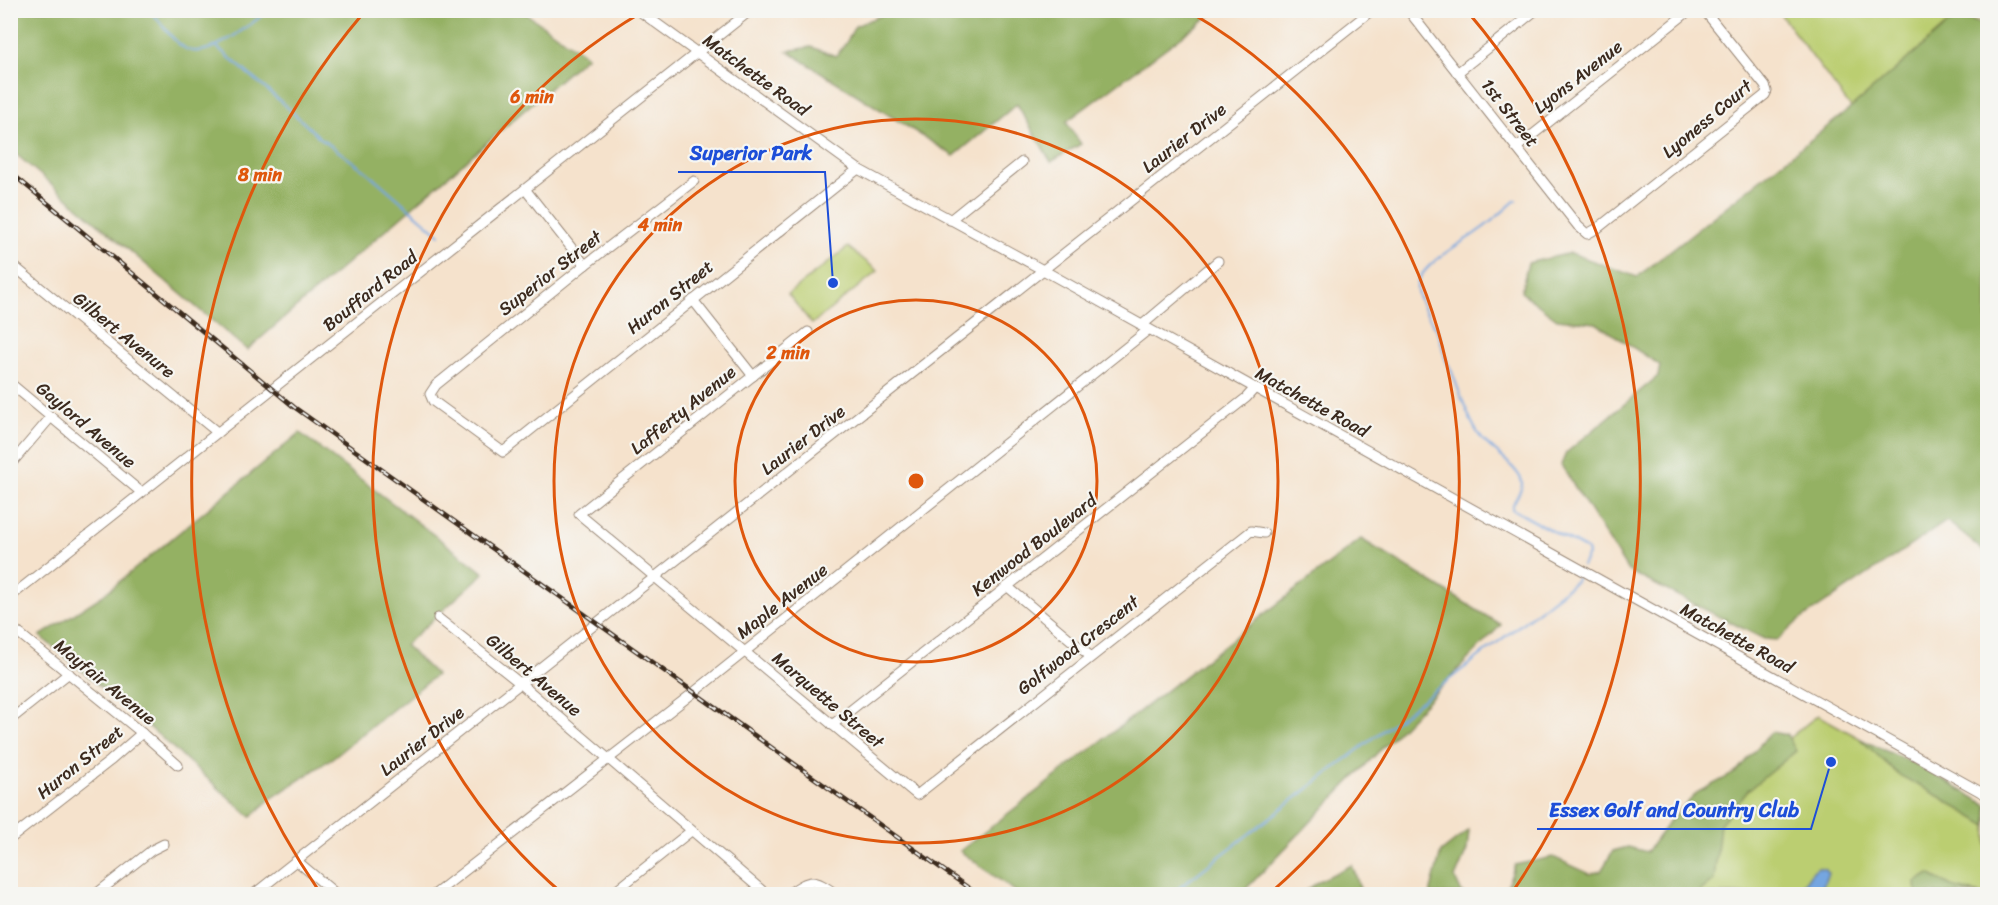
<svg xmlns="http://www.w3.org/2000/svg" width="1998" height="905" viewBox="0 0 1998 905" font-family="Sriracha,sans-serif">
  <rect width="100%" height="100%" fill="#f6f6f2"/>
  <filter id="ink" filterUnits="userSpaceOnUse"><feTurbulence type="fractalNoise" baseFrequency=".0167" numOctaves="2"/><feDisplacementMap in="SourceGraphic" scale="12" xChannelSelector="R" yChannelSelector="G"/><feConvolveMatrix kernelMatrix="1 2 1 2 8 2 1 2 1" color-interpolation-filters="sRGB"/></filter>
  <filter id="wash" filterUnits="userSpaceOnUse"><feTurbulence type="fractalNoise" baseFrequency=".008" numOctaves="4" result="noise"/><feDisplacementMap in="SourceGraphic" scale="24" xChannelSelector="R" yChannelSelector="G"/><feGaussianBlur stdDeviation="1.35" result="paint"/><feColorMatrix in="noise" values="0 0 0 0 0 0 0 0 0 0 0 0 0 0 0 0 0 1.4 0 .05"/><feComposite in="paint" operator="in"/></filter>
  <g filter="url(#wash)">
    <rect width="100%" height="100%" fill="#f5e2cc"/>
    <g fill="#bbce71" stroke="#7b7c48" stroke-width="1.5">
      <path d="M1955 10 1958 15 1851 108 1778 11Z"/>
      <path d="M848 247 878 271 812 324 788 294Z"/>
      <path d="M1818 715 1987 809V894H1593Z"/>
    </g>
    <g fill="#94b163" stroke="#686e40" stroke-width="1.5">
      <path d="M11 10 522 11 587 56 247 350 11 150Z"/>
      <path d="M892 11V10L1216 11 1066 122 1081 144 1051 162 1017 104 954 156 787 51 811 47 836 56 846 43 855 26Z"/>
      <path d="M1958 15 1987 26V554L1947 521 1797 622 1778 640 1764 639 1628 571 1561 465 1566 453 1658 376 1660 365 1596 323 1557 319 1521 292 1528 263 1571 253 1637 277 1851 108Z"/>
      <path d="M300 433 484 573 405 645 436 675 331 759 269 800 251 817 155 732 40 636 102 596Z"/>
      <path d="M1361 539 1501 625 1241 894H1019L960 851Z"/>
      <path d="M1771 732 1787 735 1796 751 1748 790 1720 824 1714 880 1697 894H1607L1603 892 1600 894H1504L1515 865 1553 857 1590 874 1601 871 1613 851 1628 847 1647 852 1671 819 1698 792 1735 773Z"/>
      <path d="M1860 739 1915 764 1987 805V826L1940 797 1899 775Z"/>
      <path d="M1469 830 1467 850 1455 878 1462 893 1465 894H1430L1441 852Z"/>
      <path d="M1352 865 1362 894H1301L1321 880Z"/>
      <path d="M1929 874 1955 888 1981 894H1917L1916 882Z"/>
    </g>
    <path fill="#75a6e0" stroke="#58687f" stroke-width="1.5" d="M1818 867 1825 869 1828 873 1820 894H1796L1813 871Z"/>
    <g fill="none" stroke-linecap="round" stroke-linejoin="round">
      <g stroke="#75a6e0" stroke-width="2">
        <path d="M150 10C162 23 171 40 186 49 207 61 251 24 269 10"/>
        <path d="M216 46 288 108 319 137 367 172 440 235"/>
        <path d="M1516 200C1503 211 1491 223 1477 232 1461 244 1413 268 1417 291 1419 305 1431 319 1438 332 1443 343 1442 357 1450 367 1458 387 1469 423 1482 439 1490 448 1522 471 1522 483 1523 491 1513 499 1512 509L1587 550 1588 555 1582 566"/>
        <path d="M1171 894 1542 608 1576 581 1580 571"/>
      </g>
    </g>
  </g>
  <g filter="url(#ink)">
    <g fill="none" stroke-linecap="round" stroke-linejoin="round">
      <g stroke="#988675" stroke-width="11">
        <g id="minor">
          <path d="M638 10 858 169 1043 270 1988 796"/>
          <path d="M1408 10 1578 226 1587 234 1598 228 1765 95 1767 91 1765 86 1704 10"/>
          <path d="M1457 73 1536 10"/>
          <path d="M1516 148 1690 10"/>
          <path d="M694 181 585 265 436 385 430 394 433 401 503 452 858 169"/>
          <path d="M525 189 585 265"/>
          <path d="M950 220 1022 162"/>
          <path d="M10 263 217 432"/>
          <path d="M693 300 753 376"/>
          <path d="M1141 326 1218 261"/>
          <path d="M808 332 579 514 917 795 1251 531 1264 533"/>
          <path d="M10 383 141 492"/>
          <path d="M10 465 51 417"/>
          <path d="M1008 587 1090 656"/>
          <path d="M10 597 751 10"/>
          <path d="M438 618 521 684 766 894"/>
          <path d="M10 626 142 733 178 765"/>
          <path d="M10 720 69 673"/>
          <path d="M832 725 1246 398 1254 389"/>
          <path d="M10 839 110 761 142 733"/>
          <path d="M297 861 336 894"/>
          <path d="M96 894 152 850 164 844"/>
          <path d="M254 894 1372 10"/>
          <path d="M435 894 693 693 1148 330"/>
          <path d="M612 894 691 831"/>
          <path d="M788 894C811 878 813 878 836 894"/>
        </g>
      </g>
      <use href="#minor" stroke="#fff" stroke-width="9"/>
      <g stroke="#3b2a1e" stroke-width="4.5">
        <path id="rail" d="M10 172 294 407 977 894"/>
      </g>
      <use href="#rail" stroke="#f6f6f2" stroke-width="2" stroke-dasharray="7" stroke-linecap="butt"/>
    </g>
  </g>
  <g fill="none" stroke="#df570d" stroke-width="3">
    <circle cx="916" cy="481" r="181"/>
    <circle cx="916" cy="481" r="362"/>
    <path d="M563 894A543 543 0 0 1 644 11M1188 11A543 543 0 0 1 1269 894"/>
    <path d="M319 891A724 724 0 0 1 365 11M1467 11A724 724 0 0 1 1513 891"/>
  </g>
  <g text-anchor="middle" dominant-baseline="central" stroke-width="4.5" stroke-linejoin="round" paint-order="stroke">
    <g font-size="18" fill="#3b2a1e" stroke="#f6f6f2">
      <text transform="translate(756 75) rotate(36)">Matchette Road</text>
      <text transform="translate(1578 77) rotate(-38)">Lyons Avenue</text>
      <text transform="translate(1510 113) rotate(52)">1st Street</text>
      <text transform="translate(1707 119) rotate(-40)">Lyoness Court</text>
      <text transform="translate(1184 138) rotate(-38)">Laurier Drive</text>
      <text transform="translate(550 273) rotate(-38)">Superior Street</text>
      <text transform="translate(370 291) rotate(-39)">Bouffard Road</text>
      <text transform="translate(670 297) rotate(-39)">Huron Street</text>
      <text transform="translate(124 335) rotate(39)">Gilbert Avenure</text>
      <text transform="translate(1312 402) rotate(29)">Matchette Road</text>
      <text transform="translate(683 410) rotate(-39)">Lafferty Avenue</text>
      <text transform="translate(86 425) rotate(40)">Gaylord Avenue</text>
      <text transform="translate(803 440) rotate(-38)">Laurier Drive</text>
      <text transform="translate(1034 545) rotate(-38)">Kenwood Boulevard</text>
      <text transform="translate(782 601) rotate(-38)">Maple Avenue</text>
      <text transform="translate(1737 638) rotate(29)">Matchette Road</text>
      <text transform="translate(1078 645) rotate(-38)">Golfwood Crescent</text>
      <text transform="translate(534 675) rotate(40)">Gilbert Avenue</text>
      <text transform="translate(105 682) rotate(39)">Mayfair Avenue</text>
      <text transform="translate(828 700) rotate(40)">Marquette Street</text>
      <text transform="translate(422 741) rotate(-38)">Laurier Drive</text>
      <text transform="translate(80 762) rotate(-39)">Huron Street</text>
    </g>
  </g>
  <circle cx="916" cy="481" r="9" fill="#df570d" stroke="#f6f6f2" stroke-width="3"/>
  <g font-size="18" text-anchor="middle" font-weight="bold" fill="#df570d" stroke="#f6f6f2" stroke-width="4.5" stroke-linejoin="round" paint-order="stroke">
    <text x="532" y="103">6 min</text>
    <text x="260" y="181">8 min</text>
    <text x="660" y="231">4 min</text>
    <text x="788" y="359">2 min</text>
  </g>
  <path fill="none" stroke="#1d4ed8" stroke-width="2" d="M833 283L825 172H678M1831 762L1811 829H1537"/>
  <g fill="#1d4ed8" stroke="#f6f6f2" stroke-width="2">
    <circle cx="833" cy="283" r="6"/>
    <circle cx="1831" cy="762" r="6"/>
  </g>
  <g font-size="20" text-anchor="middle" font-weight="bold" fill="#1d4ed8" stroke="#f6f6f2" stroke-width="4.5" stroke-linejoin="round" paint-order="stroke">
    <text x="751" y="160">Superior Park</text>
    <text x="1674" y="817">Essex Golf and Country Club</text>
  </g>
  <rect width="1998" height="905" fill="none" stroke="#f6f6f2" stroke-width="36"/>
</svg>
